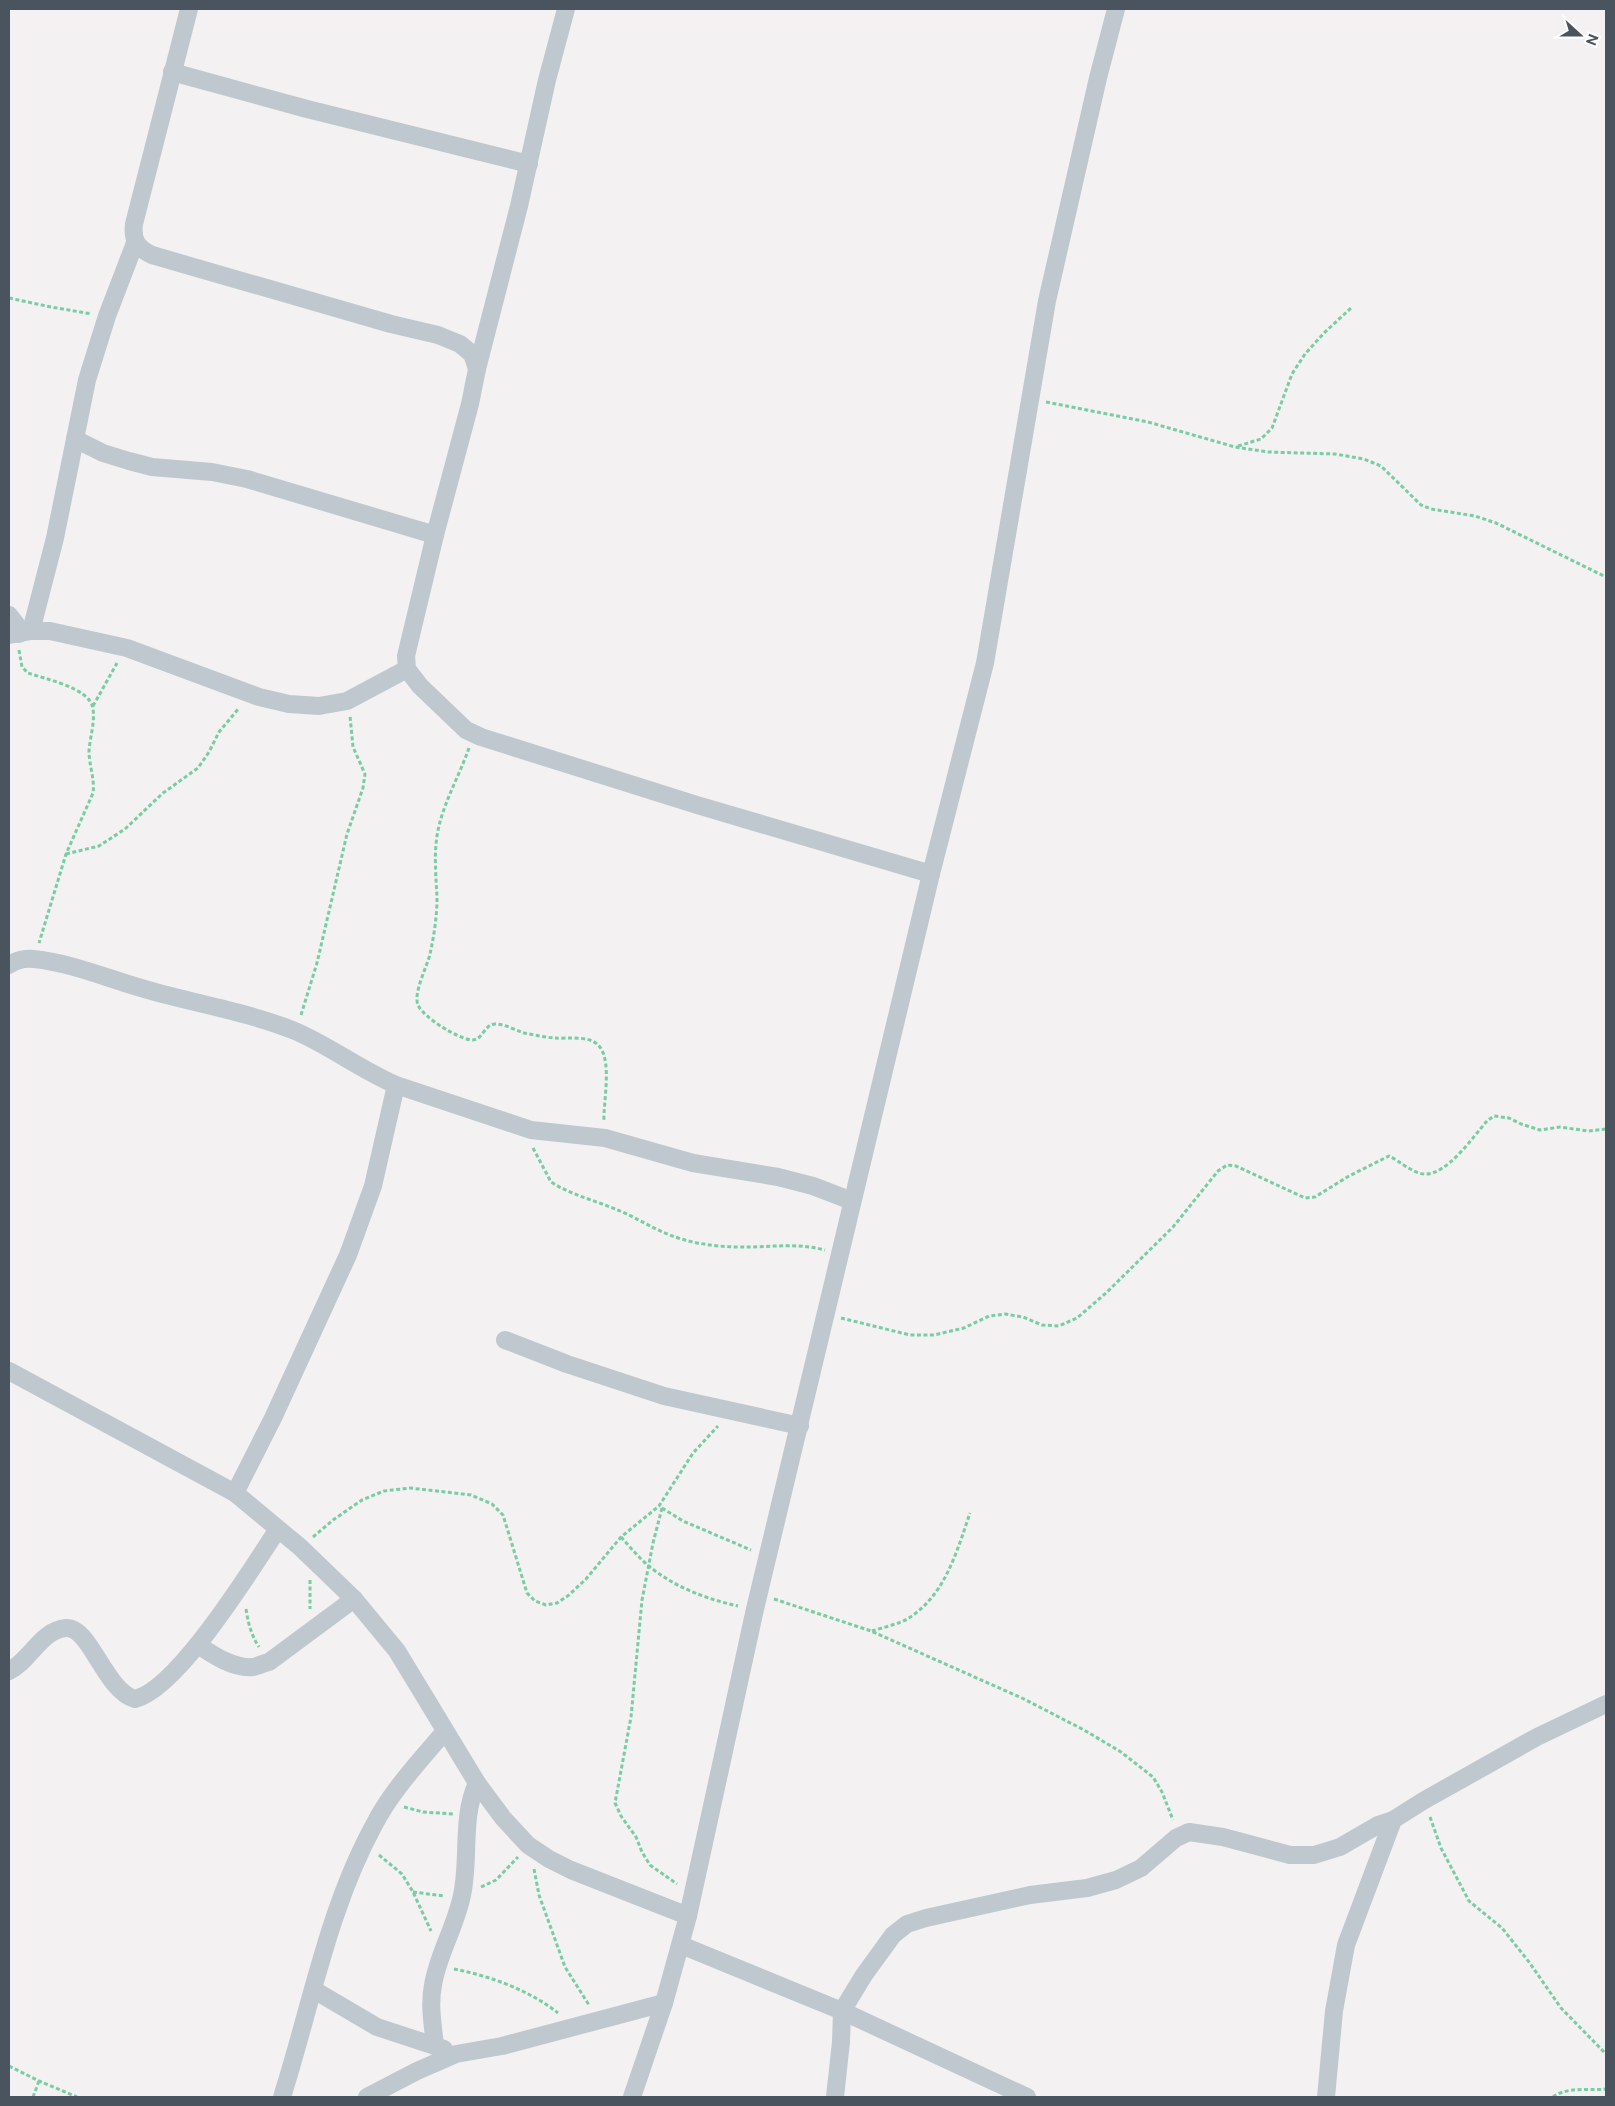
<svg xmlns="http://www.w3.org/2000/svg" width="1615" height="2106" viewBox="0 0 1615 2106" font-family="'Public Sans',sans-serif">
  <rect width="100%" height="100%" fill="#f3f1f1"/>
  <g fill="none" stroke-linecap="round" stroke-linejoin="round">
    <g stroke="#79cda5" stroke-width="3" stroke-dasharray="4 2.5" stroke-linecap="butt">
      <path d="M9 298 51 307 92 314"/>
      <path d="M1046 402 1148 422 1235 447 1268 452 1335 454 1364 459 1381 466 1421 505 1431 509 1475 516 1496 523 1606 577"/>
      <path d="M1238 446 1261 439 1272 428 1292 374 1305 354 1324 333 1351 308"/>
      <path d="M19 650 22 667 28 673C45 679 91 688 93 709 95 723 90 737 89 751 89 765 95 779 93 793L66 854 39 943"/>
      <path d="M93 706 117 663"/>
      <path d="M469 748C460 774 445 800 439 826 433 850 436 874 437 898 437 916 434 936 430 954 427 967 413 993 418 1005 424 1018 457 1038 471 1040 483 1041 484 1024 495 1024 505 1024 515 1030 524 1033 534 1035 544 1037 554 1038 567 1039 589 1035 598 1045 613 1059 603 1102 604 1122"/>
      <path d="M66 854 99 846 125 829 163 793 198 768 209 752 219 732 239 708"/>
      <path d="M301 1015 317 963 347 834 363 788 365 774 353 747 350 716"/>
      <path d="M533 1148 551 1182C571 1195 594 1200 615 1209 634 1216 651 1228 670 1235 690 1243 712 1246 734 1247 765 1248 795 1242 825 1250"/>
      <path d="M841 1318 910 1335H934L964 1328 989 1316 1005 1314 1023 1317 1042 1325 1059 1326 1077 1318 1106 1293 1173 1227 1218 1171 1227 1165 1236 1166 1305 1198 1315 1197 1349 1176 1389 1156C1400 1161 1413 1174 1425 1174 1447 1175 1473 1137 1487 1121L1494 1116 1509 1118 1521 1124 1540 1130 1560 1127 1588 1131 1606 1129"/>
      <path d="M662 1508 653 1543 642 1600 631 1717 615 1803 621 1816 636 1837 642 1852 650 1865 677 1884"/>
      <path d="M662 1508 683 1521 751 1550"/>
      <path d="M313 1537 333 1520 362 1500 384 1491 410 1488 471 1495 492 1504 503 1515 527 1593 535 1601 546 1605 557 1603 569 1595 586 1579 621 1537 659 1506 693 1453 718 1426"/>
      <path d="M621 1537C630 1547 639 1558 650 1567 675 1587 706 1599 738 1606"/>
      <path d="M310 1580V1609"/>
      <path d="M774 1599 871 1631 1024 1699 1084 1730 1121 1752 1153 1777 1162 1792 1173 1820"/>
      <path d="M246 1609C248 1622 251 1635 259 1647"/>
      <path d="M872 1631C884 1627 901 1624 912 1616 946 1592 957 1551 970 1513"/>
      <path d="M404 1807 423 1812 453 1814"/>
      <path d="M1430 1817 1441 1848 1469 1901 1502 1928 1529 1962 1561 2008 1606 2054"/>
      <path d="M379 1855 402 1874 413 1892 431 1931"/>
      <path d="M534 1869 539 1895 565 1967 589 2005"/>
      <path d="M481 1887 496 1880 518 1857"/>
      <path d="M413 1892 444 1896"/>
      <path d="M454 1969C490 1976 529 1990 558 2013"/>
      <path d="M9 2066 39 2081 77 2097"/>
      <path d="M33 2097 39 2081"/>
      <path d="M1553 2097C1568 2086 1588 2091 1606 2089"/>
    </g>
    <g stroke="#bfc8cf" stroke-width="18">
      <path d="M189 9 134 224C132 240 137 248 152 255L391 324 438 335 460 344 472 354 477 369 470 404 435 535 406 656 407 669 420 686 466 730 481 737 697 805 931 874"/>
      <path d="M172 72 307 109 529 164"/>
      <path d="M477 369 519 206 547 80 566 9"/>
      <path d="M75 439 103 453 129 461 152 467 212 472 247 479 435 535"/>
      <path d="M9 615 16 624 19 634"/>
      <path d="M31 631 55 538 87 380 107 316 135 243"/>
      <path d="M9 635 31 631H50L127 648 259 697 289 704 319 706 347 701 407 669"/>
      <path d="M9 965C16 960 26 958 34 959 73 963 111 980 148 990 197 1004 248 1012 295 1031 330 1046 361 1070 396 1085L531 1130 605 1138 693 1163 778 1177 813 1186 852 1201"/>
      <path d="M505 1340 567 1364 664 1396 800 1426"/>
      <path d="M9 1371 235 1493 300 1547 354 1599 397 1651 477 1783 503 1818 528 1845 549 1859 571 1870 688 1916"/>
      <path d="M235 1493 273 1418 348 1255 373 1186 396 1085"/>
      <path d="M198 1645C213 1655 234 1669 253 1667 258 1666 264 1663 269 1662L354 1599"/>
      <path d="M9 1671C30 1661 41 1630 66 1628 90 1626 105 1691 135 1699 178 1689 252 1568 278 1529"/>
      <path d="M681 1945 842 2011 1027 2097"/>
      <path d="M314 1990 377 2027 444 2049"/>
      <path d="M435 2046C433 2026 429 2005 433 1985 438 1954 456 1926 462 1895 470 1858 461 1818 477 1783"/>
      <path d="M282 2097C311 2006 328 1909 374 1825 392 1790 420 1761 445 1731"/>
      <path d="M367 2097 417 2071 456 2054 502 2046 664 2003"/>
      <path d="M632 2097 664 2003 688 1916 755 1609 931 874 985 663 1047 301 1098 78 1116 9"/>
      <path d="M835 2097 841 2042 842 2011 864 1975 893 1935 907 1924 926 1918 1030 1895 1087 1888 1116 1880 1141 1868 1176 1838 1189 1832 1223 1837 1290 1855H1314L1340 1847 1378 1825 1393 1820"/>
      <path d="M1326 2097 1334 2011 1346 1945 1393 1820 1423 1801 1537 1737 1606 1704"/>
    </g>
  </g>
  <rect width="1615" height="2106" fill="none" stroke="#49545e" stroke-width="20"/>
  <g transform="translate(1580 35) rotate(111)" stroke="#ffffff" stroke-width="4" paint-order="stroke">
  <path d="M0-4L9 19L0 12L-9 19Z" fill="#49545e"/>
  <text y="-8" font-size="14" font-weight="bold" text-anchor="middle" fill="#49545e">N</text>
  </g>
</svg>
